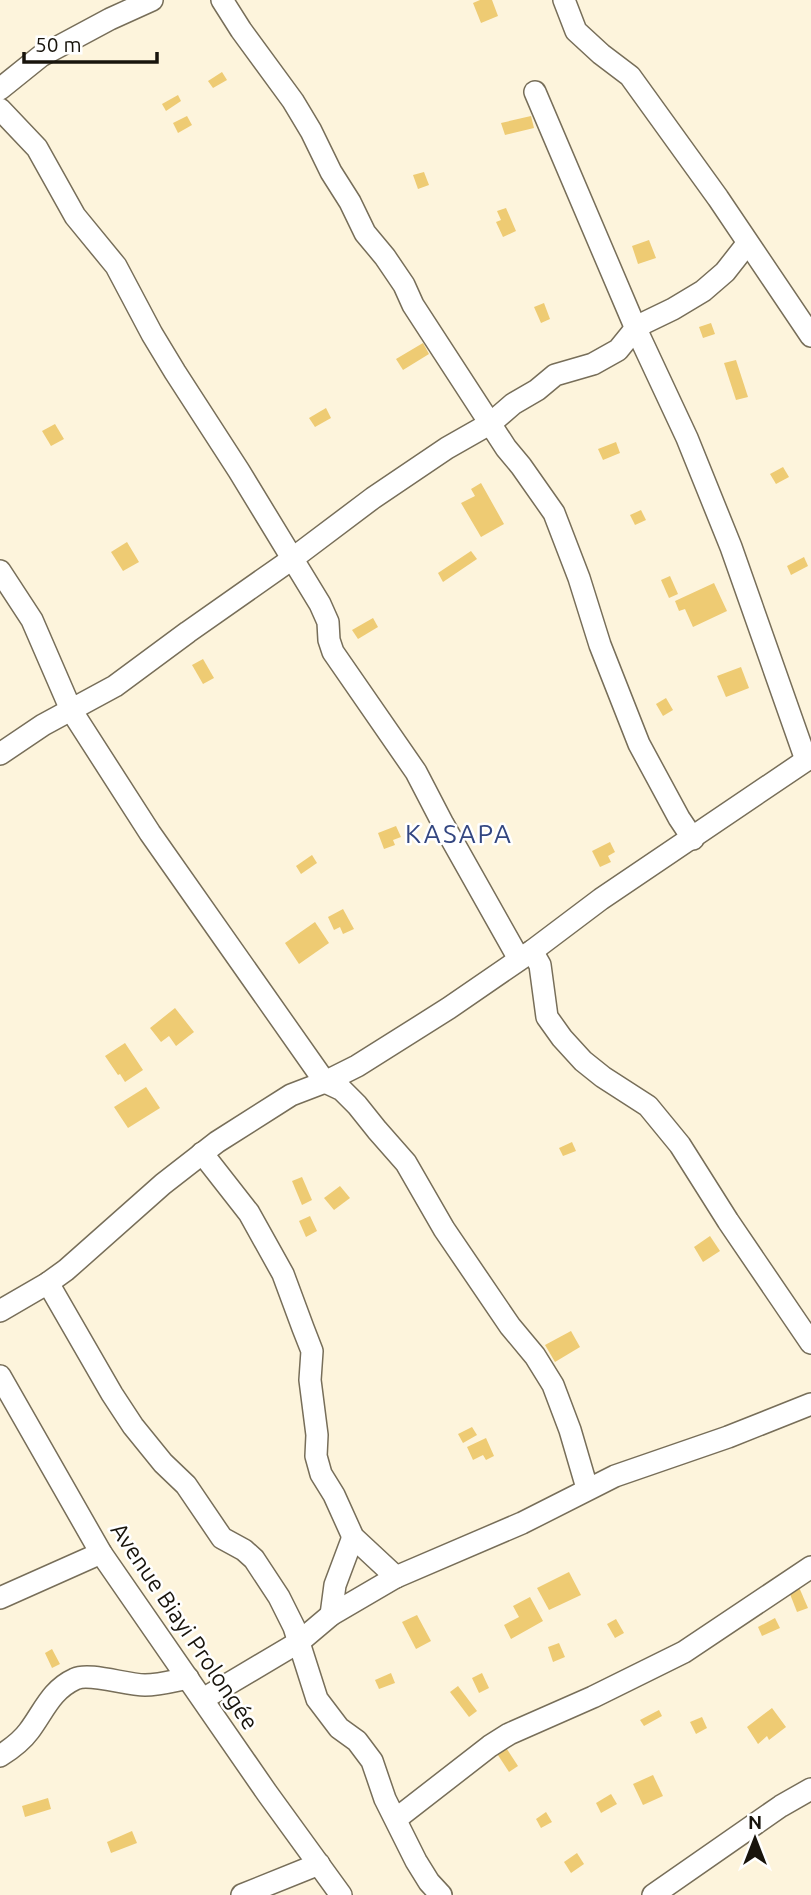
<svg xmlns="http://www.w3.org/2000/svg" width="811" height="1895" viewBox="0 0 811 1895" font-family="Ubuntu,sans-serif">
  <rect width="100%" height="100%" fill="#fdf4dc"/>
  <g fill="#eecb73">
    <path d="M480 0H492L498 16 481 23 473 3Z"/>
    <path d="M222 72 227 80 213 88 208 81Z"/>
    <path d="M178 95 181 101 166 111 162 104Z"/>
    <path d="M187 116 192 125 178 133 173 123Z"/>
    <path d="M531 116 534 128 505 135 501 123Z"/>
    <path d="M424 172 429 185 418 189 413 175Z"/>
    <path d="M506 208 516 231 503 237 496 222 501 220 497 211Z"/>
    <path d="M649 240 656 258 638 264 632 246Z"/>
    <path d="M544 303 550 319 541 323 534 307Z"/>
    <path d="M711 323 715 334 703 338 699 327Z"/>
    <path d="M423 343 429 354 403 370 396 359Z"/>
    <path d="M736 360 748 397 736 400 724 363Z"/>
    <path d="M326 408 331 418 315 427 309 418Z"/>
    <path d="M55 424 64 439 51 446 42 431Z"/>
    <path d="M616 442 620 453 603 460 598 449Z"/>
    <path d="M783 467 789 477 776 484 770 474Z"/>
    <path d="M481 483 504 524 481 537 461 503 475 496 471 489Z"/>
    <path d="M641 510 646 520 635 525 630 515Z"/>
    <path d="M127 542 139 562 123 571 111 552Z"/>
    <path d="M471 551 477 559 443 582 438 573Z"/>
    <path d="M804 557 808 566 791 575 787 566Z"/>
    <path d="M670 576 678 594 669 598 661 580Z"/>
    <path d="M714 583 727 611 693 627 685 609 679 611 675 601Z"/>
    <path d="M373 618 378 627 358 639 352 630Z"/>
    <path d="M203 659 214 678 203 684 192 665Z"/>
    <path d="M741 667 749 688 726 697 717 676Z"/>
    <path d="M666 698 673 710 663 716 656 704Z"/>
    <path d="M396 826 401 837 393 840 395 845 384 849 378 833Z"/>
    <path d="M610 842 615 852 608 856 611 862 600 867 592 851Z"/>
    <path d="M312 855 317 863 301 874 296 866Z"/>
    <path d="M343 909 354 929 343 934 340 927 334 930 328 917Z"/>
    <path d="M315 922 329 943 299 964 285 943Z"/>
    <path d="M175 1008 194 1032 176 1046 169 1036 161 1042 150 1028Z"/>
    <path d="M125 1043 143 1070 125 1082 120 1074 118 1075 105 1056Z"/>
    <path d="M146 1087 160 1108 128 1128 114 1107Z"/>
    <path d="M572 1142 576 1151 563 1156 559 1148Z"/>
    <path d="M302 1177 312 1200 302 1205 292 1181Z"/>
    <path d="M340 1186 350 1198 334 1210 324 1198Z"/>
    <path d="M310 1216 317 1231 306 1237 299 1221Z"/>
    <path d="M710 1236 720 1251 703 1262 694 1247Z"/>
    <path d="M571 1331 580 1347 555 1362 545 1345Z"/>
    <path d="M472 1427 477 1435 463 1443 458 1434Z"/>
    <path d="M486 1438 494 1456 486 1460 483 1455 473 1460 467 1447Z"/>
    <path d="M569 1572 581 1595 549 1610 537 1588Z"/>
    <path d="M798 1585 808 1608 797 1612 788 1589Z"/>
    <path d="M530 1597 543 1621 511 1639 504 1625 519 1617 513 1606Z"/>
    <path d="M417 1615 431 1641 416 1649 402 1622Z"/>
    <path d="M775 1618 780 1628 762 1636 758 1627Z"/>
    <path d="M616 1619 624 1633 615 1638 607 1624Z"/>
    <path d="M559 1643 565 1657 553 1662 548 1647Z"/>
    <path d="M52 1649 60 1664 52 1668 45 1653Z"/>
    <path d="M391 1673 395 1683 379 1689 375 1680Z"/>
    <path d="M482 1673 489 1688 479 1693 472 1678Z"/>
    <path d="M458 1686 477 1711 469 1717 450 1692Z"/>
    <path d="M772 1708 786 1727 769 1740 767 1736 758 1744 747 1727Z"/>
    <path d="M659 1710 662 1716 644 1726 640 1720Z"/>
    <path d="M702 1717 707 1728 696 1734 690 1722Z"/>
    <path d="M503 1743 518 1766 509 1772 494 1749Z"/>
    <path d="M653 1775 663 1796 643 1805 633 1784Z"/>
    <path d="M611 1794 617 1804 601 1813 596 1803Z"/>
    <path d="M48 1798 51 1809 25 1817 22 1806Z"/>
    <path d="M546 1812 552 1822 541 1828 536 1819Z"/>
    <path d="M132 1831 137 1843 111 1853 107 1842Z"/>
    <path d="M577 1853 584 1864 571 1873 564 1862Z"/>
  </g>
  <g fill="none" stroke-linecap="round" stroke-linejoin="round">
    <g stroke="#776e59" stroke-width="24">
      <g id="minor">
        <path d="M222 0 241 30 293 101 311 131 331 172 350 202 365 233 385 257 404 285 413 305 506 448 521 466 554 513 579 578 600 645 639 744 679 818 693 839"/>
        <path d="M564 0 576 31 601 54 630 76 718 198 811 336"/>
        <path d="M0 89 41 56 110 19 152 0"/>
        <path d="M535 92 636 329 687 438 731 547 806 760"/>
        <path d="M0 109 37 148 75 216 116 266 152 334 175 372 239 471 320 604 328 622 329 640 333 652 416 772 443 824 519 959"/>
        <path d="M0 571 32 620 71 710 150 833 325 1082 342 1090 357 1105 377 1130 406 1163 444 1229 510 1326 535 1356 553 1385 570 1430 587 1488"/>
        <path d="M0 754 43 725 115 686 188 632 292 559 373 498 447 448 491 423 513 404 537 390 555 375 593 364 618 350 631 334 644 323 673 309 703 291 725 272 747 244"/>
        <path d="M532 951 540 965 547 1017 562 1038 583 1061 603 1077 648 1106 680 1145 728 1221 811 1343"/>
        <path d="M202 1153 249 1213 283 1274 303 1328 312 1351 310 1380 317 1435 316 1456 321 1474 334 1495 353 1537 396 1577"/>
        <path d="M48 1283 112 1394 133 1426 163 1463 186 1485 222 1538 244 1550 254 1559 279 1597 294 1627 317 1699 339 1728 357 1741 372 1761 385 1799 416 1861 429 1882 441 1895"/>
        <path d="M0 1311 48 1283 66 1270 163 1184 217 1142 291 1095 325 1082 357 1066 449 1008 532 951 601 899 811 757"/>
        <path d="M0 1376 101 1553 267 1793 341 1895"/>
        <path d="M0 1598 101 1553"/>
        <path d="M331 1615 335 1585 353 1537"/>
        <path d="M203 1699 299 1642 331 1615 396 1577 522 1523 615 1476 728 1437 811 1404"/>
        <path d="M0 1756C11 1749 21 1742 29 1731 44 1711 51 1690 75 1679 89 1672 126 1685 145 1685 159 1685 173 1681 188 1678"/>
        <path d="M396 1819 490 1746 509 1734 593 1697 684 1652 811 1567"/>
        <path d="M242 1895 319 1864"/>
        <path d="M653 1895 781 1806 811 1789"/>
      </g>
    </g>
    <use href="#minor" stroke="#fff" stroke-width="21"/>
  </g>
  <g text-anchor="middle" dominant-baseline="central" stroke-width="5" stroke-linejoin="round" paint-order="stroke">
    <g font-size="23" fill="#18140c" stroke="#fff">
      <text transform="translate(185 1626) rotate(56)">Avenue Biayi Prolongée</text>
    </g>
    <g font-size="26" letter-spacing="2" fill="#334680" stroke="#fff">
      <text x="459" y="833">KASAPA</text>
    </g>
  </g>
  <g transform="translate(755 1839)" stroke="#ffffff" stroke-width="5" paint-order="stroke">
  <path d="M0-5L12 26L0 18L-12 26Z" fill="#18140c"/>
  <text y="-10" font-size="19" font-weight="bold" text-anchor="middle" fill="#18140c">N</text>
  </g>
  <path d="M24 52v10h133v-10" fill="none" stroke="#18140c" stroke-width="3.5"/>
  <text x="35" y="52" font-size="21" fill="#18140c" stroke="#ffffff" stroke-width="5" paint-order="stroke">50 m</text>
</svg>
